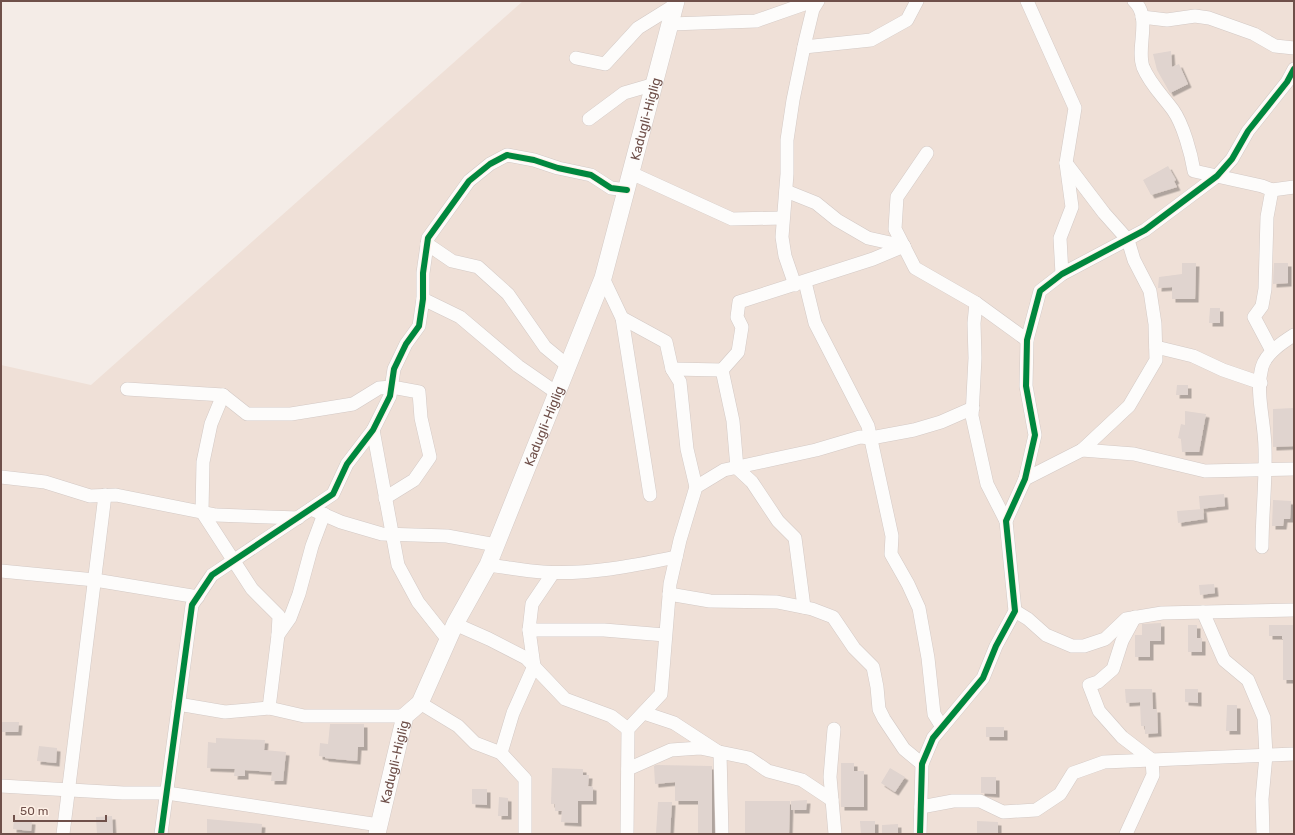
<svg xmlns="http://www.w3.org/2000/svg" width="1295" height="835" viewBox="0 0 1295 835" font-family="Rubik,sans-serif">
  <defs>
    <filter id="shadow"><feDropShadow dx="3.5" dy="3.5" stdDeviation="0" flood-color="#0004"/></filter>
  </defs>
  <rect width="100%" height="100%" fill="#f4ece7"/>
  <path fill="#efe0d7" d="M523 1H1294V834H1V365L91 385Z"/>
  <g fill="#e0d4cf" filter="url(#shadow)">
    <path d="M1171 51 1172 67 1179 64 1188 84 1170 93 1157 70 1153 54Z"/>
    <path d="M1168 166 1176 180 1174 181 1177 187 1151 195 1143 180Z"/>
    <path d="M1182 263H1196L1195 299H1172V287L1158 288 1159 277 1182 274Z"/>
    <path d="M1274 263H1288V283L1273 284Z"/>
    <path d="M1210 308H1220V323H1209Z"/>
    <path d="M1177 385H1188V395H1176Z"/>
    <path d="M1294 408V446L1273 447V409Z"/>
    <path d="M1185 411 1206 414 1199 452H1182L1181 439 1178 438 1181 424 1185 425Z"/>
    <path d="M1224 494 1225 506 1200 509 1199 496Z"/>
    <path d="M1273 500 1291 501 1290 519H1284L1283 526H1272Z"/>
    <path d="M1203 509 1204 519 1178 523 1177 511Z"/>
    <path d="M1214 584 1215 593 1200 595 1199 585Z"/>
    <path d="M1161 623V641H1150V657H1135V635H1142V624Z"/>
    <path d="M1188 625H1197V638H1202V652H1188Z"/>
    <path d="M1269 625H1294V680H1283V639H1282V636H1269Z"/>
    <path d="M1125 689H1152L1153 709H1157L1158 733 1145 734V726H1141L1140 702 1126 703Z"/>
    <path d="M1185 689H1198V703L1185 702Z"/>
    <path d="M1227 705H1237V731H1226Z"/>
    <path d="M2 722H19L18 732H2Z"/>
    <path d="M330 724H364V747H358L357 761 325 758V757L319 756 320 743 328 744Z"/>
    <rect x="986" y="727" width="18" height="10"/>
    <path d="M216 738 265 740 264 750 286 752 283 781H271L272 772 245 770V776H234L235 769 207 768 208 742 216 743Z"/>
    <path d="M39 746 57 748 56 763 37 761Z"/>
    <path d="M841 763H854V771H864V807H841Z"/>
    <path d="M656 765 712 766V834H698V801H675V782L655 784 654 766Z"/>
    <path d="M552 768 583 769V775H589L588 786 593 787V801H578V823L561 822 562 811H555V804H551Z"/>
    <path d="M890 768 905 777 895 792 881 783Z"/>
    <path d="M981 777H996V794L981 793Z"/>
    <path d="M472 789H487V805L472 804Z"/>
    <path d="M499 797 508 798V816H498Z"/>
    <path d="M807 800 806 810H791V801Z"/>
    <path d="M745 801H790L789 834H745Z"/>
    <path d="M658 802H672L670 834H656Z"/>
    <path d="M112 816 113 834H97L96 817Z"/>
    <path d="M207 819 262 824 261 834 207 833Z"/>
    <path d="M14 820 32 821 31 831 13 829Z"/>
    <path d="M860 821H875V834H861Z"/>
    <path d="M977 821 998 822V834H977Z"/>
    <path d="M898 824V834H882V825Z"/>
  </g>
  <g fill="none" stroke-linecap="round" stroke-linejoin="round">
    <g stroke="#d3c9c5" stroke-width="14">
      <g id="minor">
        <path d="M1027 1 1075 108 1066 163 1072 207 1060 238 1062 274"/>
        <path d="M1134 1C1152 17 1136 47 1143 67 1150 84 1162 95 1173 110 1183 124 1191 153 1194 171L1262 186 1272 190 1294 187"/>
        <path d="M1142 17 1167 20 1195 16 1209 18 1254 34 1275 46 1294 48"/>
        <path d="M671 24 756 21 813 1"/>
        <path d="M804 47 871 40 907 20 917 1"/>
        <path d="M576 58 605 64 638 28 675 5"/>
        <path d="M589 119 624 93 655 84"/>
        <path d="M927 153 897 197 895 229 915 268 976 303 1027 340"/>
        <path d="M1066 163 1104 213 1128 240 1134 260 1150 291 1155 324 1156 360 1129 406 1082 450"/>
        <path d="M631 173 732 219 783 218"/>
        <path d="M1272 190 1267 217 1265 289 1262 306 1254 317 1272 351"/>
        <path d="M786 191 816 203 837 220 868 238 904 246"/>
        <path d="M427 244 452 261 478 267 508 294 545 347 568 366"/>
        <path d="M603 278 622 318 650 495"/>
        <path d="M805 282 815 323 868 426 892 536 891 554 908 584 919 608 928 658 934 714 942 727"/>
        <path d="M795 285 785 256 782 237 787 174V140L793 100 805 42 813 9 818 1"/>
        <path d="M423 299 460 317 518 366 557 393"/>
        <path d="M976 303 974 323 975 358 972 416 987 484 1006 521"/>
        <path d="M622 318 666 342 672 369 680 382 687 449 696 487"/>
        <path d="M1156 347 1193 356 1223 370 1261 383"/>
        <path d="M672 369 722 370"/>
        <path d="M127 389 223 395 247 414H291L353 404 379 388 392 387 419 392 421 418 430 457 414 480 385 498"/>
        <path d="M223 395 211 424 203 462 202 512 252 589 279 616 278 635 269 708"/>
        <path d="M373 430 398 565 418 602 448 640"/>
        <path d="M1 477 45 482 90 496 116 495 216 515 298 518"/>
        <path d="M1025 479 1082 450 1134 454 1205 471 1294 469"/>
        <path d="M311 509 341 522 382 534 447 536 496 545"/>
        <path d="M1262 547C1262 514 1266 482 1265 449 1265 422 1255 393 1262 367 1266 353 1283 342 1294 335"/>
        <path d="M488 565C506 567 525 571 543 572 588 575 632 566 676 557"/>
        <path d="M1 571 95 580 198 597"/>
        <path d="M669 594 710 601 777 602 812 609 833 617 854 648 873 667 877 687 879 709 884 719 904 749 922 764"/>
        <path d="M804 607 795 538 778 521 752 482 737 468 733 421 722 370 738 352 742 327 737 317 739 302 873 259 904 246"/>
        <path d="M1015 611 1028 619 1046 635 1072 646H1084L1105 639 1126 619 1162 613 1294 610"/>
        <path d="M1203 612 1224 660 1248 680 1264 718 1266 755 1262 799 1263 834"/>
        <path d="M455 624 489 639 526 658 565 699 611 716 628 729"/>
        <path d="M529 630H604L665 635"/>
        <path d="M278 635 290 618 299 594 312 546 324 514"/>
        <path d="M420 703 458 726 475 743 501 753 525 779V834"/>
        <path d="M178 704 225 712 269 708 304 716H405"/>
        <path d="M644 713 674 723 720 753 722 834"/>
        <path d="M834 729 830 777 835 834"/>
        <path d="M501 753 513 713 534 666 529 630 532 604 553 573"/>
        <path d="M628 769 671 750 700 748 749 758 768 771 802 780 832 800"/>
        <path d="M1 786 123 793H167L379 825"/>
        <path d="M921 807 953 801H980L1003 812 1036 810 1060 794 1073 773 1104 762 1294 754"/>
        <path d="M63 834 105 495"/>
        <path d="M161 834 192 605 212 575 333 494 347 464 373 430 390 396 394 369 406 344 419 326 423 299V273L428 238 469 181 490 164 507 155 534 160 558 168 591 175 611 188 627 190"/>
        <path d="M627 834 628 729 661 694 670 584 680 540 696 487 724 470 816 450 860 437 871 438 914 430 941 422 973 408"/>
        <path d="M920 834 922 764 933 738 983 678 996 646 1015 611 1006 521 1025 479 1035 435 1026 386 1027 340 1040 291 1062 274 1145 230 1217 176 1232 159 1248 131 1287 82 1294 69"/>
        <path d="M1126 834 1153 775 1152 760 1122 737 1099 711 1089 685 1098 682 1113 669 1122 641 1135 617"/>
      </g>
    </g>
    <g stroke="#d3c9c5" stroke-width="18">
      <g id="tertiary">
        <path id="s1" d="M377 834 405 716 420 703 455 624 488 565 603 278 676 1"/>
      </g>
    </g>
    <use href="#minor" stroke="#fdfcfb" stroke-width="13"/>
    <use href="#tertiary" stroke="#fdfcfb" stroke-width="17"/>
    <g stroke="#fef0e6" stroke-width="8">
      <g id="cycleway">
        <path d="M161 834 192 605 212 575 333 494 347 464 373 430 390 396 394 369 406 344 419 326 423 299V273L428 238 469 181 490 164 507 155 534 160 558 168 591 175 611 188 627 190"/>
        <path d="M920 834 922 764 933 738 983 678 996 646 1015 611 1006 521 1025 479 1035 435 1026 386 1027 340 1040 291 1062 274 1145 230 1217 176 1232 159 1248 131 1287 82 1294 69"/>
      </g>
    </g>
    <use href="#cycleway" stroke="#00873e" stroke-width="6"/>
  </g>
  <g text-anchor="middle" dominant-baseline="central" stroke-width="3" stroke-linejoin="round" paint-order="stroke">
    <g font-size="13" fill="#6f504a" stroke="#fef0e6">
      <text stroke="none"><textPath href="#s1" startOffset="769">Kadugli-Higlig</textPath></text>
      <text stroke="none"><textPath href="#s1" startOffset="445">Kadugli-Higlig</textPath></text>
      <text stroke="none"><textPath href="#s1" startOffset="74">Kadugli-Higlig</textPath></text>
    </g>
  </g>
  <rect width="1295" height="835" fill="none" stroke="#6f504a" stroke-width="4"/>
  <path d="M14 815v6h92v-6" fill="none" stroke="#6f504a" stroke-width="2"/>
  <text x="20" y="815" font-size="12" fill="#6f504a" stroke="#fef0e6" stroke-width="3" paint-order="stroke">50 m</text>
</svg>
